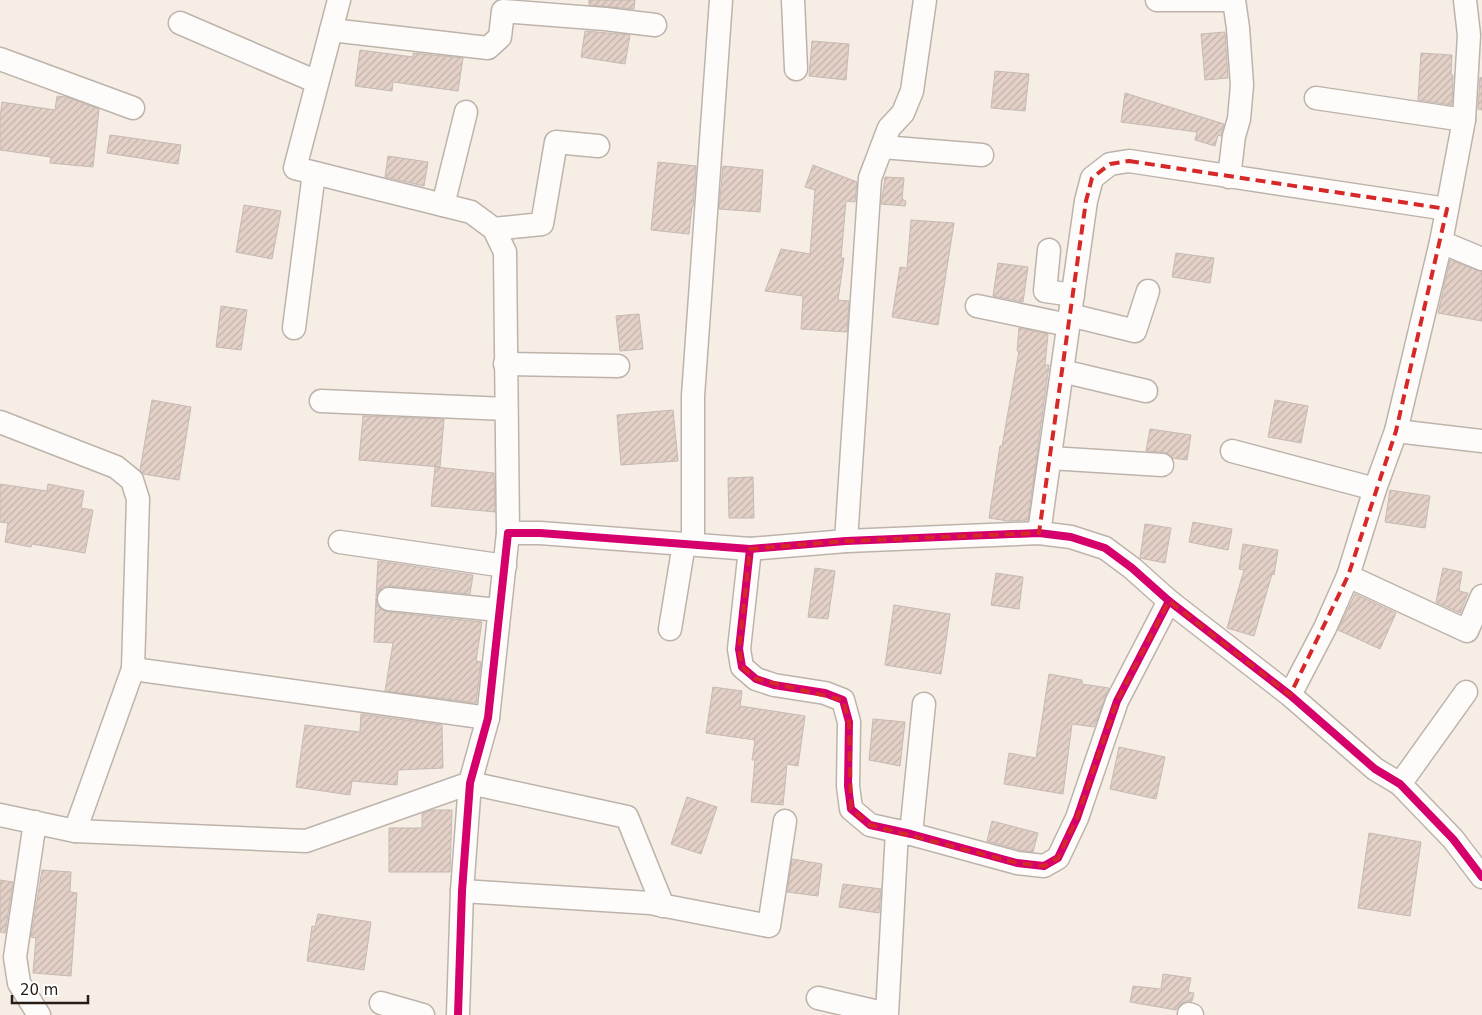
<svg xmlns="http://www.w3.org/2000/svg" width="1482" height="1015" viewBox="0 0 1482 1015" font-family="'DejaVu Sans',sans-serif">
  <defs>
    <pattern id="building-hatch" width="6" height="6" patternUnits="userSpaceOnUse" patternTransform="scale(1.25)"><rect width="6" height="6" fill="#e3d0c7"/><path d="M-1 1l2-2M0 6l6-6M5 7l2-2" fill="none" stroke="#c3b2aa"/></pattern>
  </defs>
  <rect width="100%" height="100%" fill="#f6ede4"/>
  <g fill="url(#building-hatch)" stroke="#c5bab4">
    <path d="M589 0H635L634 9 589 5Z"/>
    <path d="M585 31 630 35 625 64 581 57Z"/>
    <path d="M1225 32 1228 78 1205 80 1201 34Z"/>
    <path d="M812 41 849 44 846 80 809 76Z"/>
    <path d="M360 50 413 57V53L463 58 458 91 393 82 392 91 355 86Z"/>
    <path d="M1421 53 1452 55 1451 75H1453L1452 105 1418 100Z"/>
    <path d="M995 71 1029 74 1025 111 991 108Z"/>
    <path d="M1480 77 1482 78V110L1478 109Z"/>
    <path d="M1125 93 1224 124 1221 136 1218 135 1215 146 1195 140 1197 132 1121 122Z"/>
    <path d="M57 96 66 97 99 109 93 167 50 163 51 157 0 150V118L2 102 55 110Z"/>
    <path d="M110 135 181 145 178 164 107 153Z"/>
    <path d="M388 156 428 162 424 186 385 177Z"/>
    <path d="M658 162 696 166 693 207H692L689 234 651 230Z"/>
    <path d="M813 165 857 182 855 202 846 201 841 258H844L838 300 849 301 847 332 801 329 803 296 765 291 781 249 810 254 815 190 805 187Z"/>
    <path d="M723 166 763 170 760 212 719 209Z"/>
    <path d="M885 177 904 178 902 199 906 201 905 206 881 204Z"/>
    <path d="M244 205 281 211 272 259 236 252Z"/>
    <path d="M911 220 954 223 938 325 892 317 900 267 907 268Z"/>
    <path d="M1176 253 1214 258 1210 283 1172 277Z"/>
    <path d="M1450 260 1482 272V321L1438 313Z"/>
    <path d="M998 263 1028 267 1023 302 993 296Z"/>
    <path d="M221 306 247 310 241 350 216 347Z"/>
    <path d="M639 314 643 349 620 351 616 316Z"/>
    <path d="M1019 328 1048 334 1045 365H1049L1028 520 1008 521 989 518 1000 446H1002L1019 351H1017Z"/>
    <path d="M152 400 191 407 179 480 143 474 140 470Z"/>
    <path d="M1275 400 1308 406 1301 443 1268 437Z"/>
    <path d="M673 410 678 461 621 465 617 415Z"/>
    <path d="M363 416 444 419 440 467 359 460Z"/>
    <path d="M1150 429 1191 435 1187 460 1172 458 1169 454 1163 452 1146 451Z"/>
    <path d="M435 467 494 473 495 512 431 506Z"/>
    <path d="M753 477 754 518H729L728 478Z"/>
    <path d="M0 484 47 491 48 484 84 491 81 508 93 510 85 553 32 544 31 547 5 542 8 523 0 522Z"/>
    <path d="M1390 490 1430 496 1425 528 1385 522Z"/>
    <path d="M1193 522 1232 529 1228 550 1189 542Z"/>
    <path d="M1145 524 1171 528 1165 563 1140 558Z"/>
    <path d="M1243 544 1278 550 1274 575 1272 574 1254 636 1227 628 1244 570 1239 569Z"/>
    <path d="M378 561 473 575 470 594 390 586 383 587 378 592 376 597Z"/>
    <path d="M815 568 835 571 828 619 808 617Z"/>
    <path d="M1443 568 1462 572 1459 591 1468 593 1460 613 1436 602Z"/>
    <path d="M996 573 1023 577 1019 609 991 605Z"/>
    <path d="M1355 594 1396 613 1380 649 1338 630Z"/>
    <path d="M376 598 377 605 381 609 388 612 482 622 476 661 481 662 476 703 385 691 393 643 374 642Z"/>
    <path d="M894 605 950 614 941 674 885 665Z"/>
    <path d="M1049 674 1082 680V684L1109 688 1094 727 1072 724 1063 794 1004 784 1009 753 1036 758Z"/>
    <path d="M713 687 742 691 740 706 805 716 798 766 787 764 783 805 751 802 755 760H752L755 740 706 733Z"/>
    <path d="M361 714 442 725 443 768 398 770 397 785 352 781 350 795 296 787 305 725 360 732Z"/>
    <path d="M873 719 905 722 900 766 869 760Z"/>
    <path d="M1119 747 1165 757 1156 799 1110 789Z"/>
    <path d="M687 797 717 807 701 854 671 844Z"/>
    <path d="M432 810H452L450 872H389V828H422V814Z"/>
    <path d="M992 821 1038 833 1033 852 1019 850 987 841Z"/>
    <path d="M1369 833 1421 842 1410 916 1358 908Z"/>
    <path d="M792 859 822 864 818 896 787 892Z"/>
    <path d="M42 870 71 872 70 892 77 893 71 976 33 973 36 938 31 937Z"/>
    <path d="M0 880 13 882 5 933 0 932Z"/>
    <path d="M843 884 881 889 879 913 839 907Z"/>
    <path d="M318 914 371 922 364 970 307 961 312 926 315 927Z"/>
    <path d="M1163 974 1191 978 1188 992 1194 993 1192 1001H1186L1181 1004 1176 1010 1130 1002 1133 986 1161 989Z"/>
  </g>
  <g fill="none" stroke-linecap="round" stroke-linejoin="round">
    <g stroke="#bdb3ab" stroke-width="25">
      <g id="minor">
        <path d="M339 0 295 168 471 212 494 229 505 252 508 533"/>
        <path d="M793 0 796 69"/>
        <path d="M1157 0H1234"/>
        <path d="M180 23 317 82"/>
        <path d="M331 30 488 48 500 37 503 11 605 19 655 25"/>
        <path d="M0 59 133 108"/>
        <path d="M1316 98 1464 120"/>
        <path d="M882 147 982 155"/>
        <path d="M1229 177 1234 136 1239 119 1242 85 1238 28 1234 0"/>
        <path d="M443 205 466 112"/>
        <path d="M494 229 542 224 556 142 598 146"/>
        <path d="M1441 242 1482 259"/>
        <path d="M1049 250 1045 291 1073 295"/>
        <path d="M977 306 1068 325"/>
        <path d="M1070 315 1135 331 1148 291"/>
        <path d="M294 328 314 173"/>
        <path d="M505 364 618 366"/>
        <path d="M1062 371 1146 391"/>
        <path d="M321 401 506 409"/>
        <path d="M0 422 116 467 132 480 138 499 133 669 75 831"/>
        <path d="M1396 431 1482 441"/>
        <path d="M1232 451 1375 489"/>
        <path d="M1050 458 1162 465"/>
        <path d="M1039 533 1086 201 1092 178 1110 164 1129 161 1447 209"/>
        <path d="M846 541 870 178 889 128 903 113 912 91 925 0"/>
        <path d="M340 542 505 566"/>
        <path d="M693 544V396L721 0"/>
        <path d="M750 549 739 649 742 667 756 679 774 685 825 693 843 700 849 722 848 786 851 809 870 825 911 834 1017 863 1044 866 1058 858 1077 818 1117 701 1169 601"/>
        <path d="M1348 576 1467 631 1482 596"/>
        <path d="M389 599 498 610"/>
        <path d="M670 629 684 544"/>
        <path d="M133 669 488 718"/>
        <path d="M1290 695 1325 628 1348 576 1375 489 1396 431 1441 242 1464 120 1469 35 1465 0"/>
        <path d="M1400 784 1466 692"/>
        <path d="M0 815 75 831 306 841 470 783 627 817 663 906"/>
        <path d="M35 822 15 957 19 983 39 1015"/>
        <path d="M911 834 924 704"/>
        <path d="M462 891 650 903 769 926 785 821"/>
        <path d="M818 998 887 1014 897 831"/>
        <path d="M381 1003 423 1015"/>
        <path d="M1189 1014 1192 1015"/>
        <path d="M458 1015 462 891 470 783 488 718 508 533H540L750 549 846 541 1039 533 1071 537 1105 548 1132 568 1169 601 1290 695 1375 769 1400 784 1453 839 1482 877"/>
      </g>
    </g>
    <use href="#minor" stroke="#fefcfb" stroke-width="22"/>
    <g stroke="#fff" stroke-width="11">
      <g id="cycleway">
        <path d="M750 549 739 649 742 667 756 679 774 685 825 693 843 700 849 722 848 786 851 809 870 825 911 834 1017 863 1044 866 1058 858 1077 818 1117 701 1169 601"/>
        <path d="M458 1015 462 891 470 783 488 718 508 533H540L750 549 846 541 1039 533 1071 537 1105 548 1132 568 1169 601 1290 695 1375 769 1400 784 1453 839 1482 877"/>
      </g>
    </g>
    <use href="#cycleway" stroke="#d6006c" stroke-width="8"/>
  </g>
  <path fill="none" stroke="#d62828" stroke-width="4" stroke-dasharray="10 6" stroke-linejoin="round" d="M1129 161 1447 209 1396 431 1348 576 1290 695 1169 601 1117 701 1077 818 1058 858 1044 866 1017 863 870 825 851 809 849 722 843 700 756 679 742 667 739 649 750 549 846 541 1039 533 1086 201 1092 178 1110 164Z"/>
  <path d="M12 995v8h76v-8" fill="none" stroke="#281d14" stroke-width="2.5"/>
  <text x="20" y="995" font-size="15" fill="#281d14" stroke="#ffffff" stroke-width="4" paint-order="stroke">20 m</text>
</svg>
